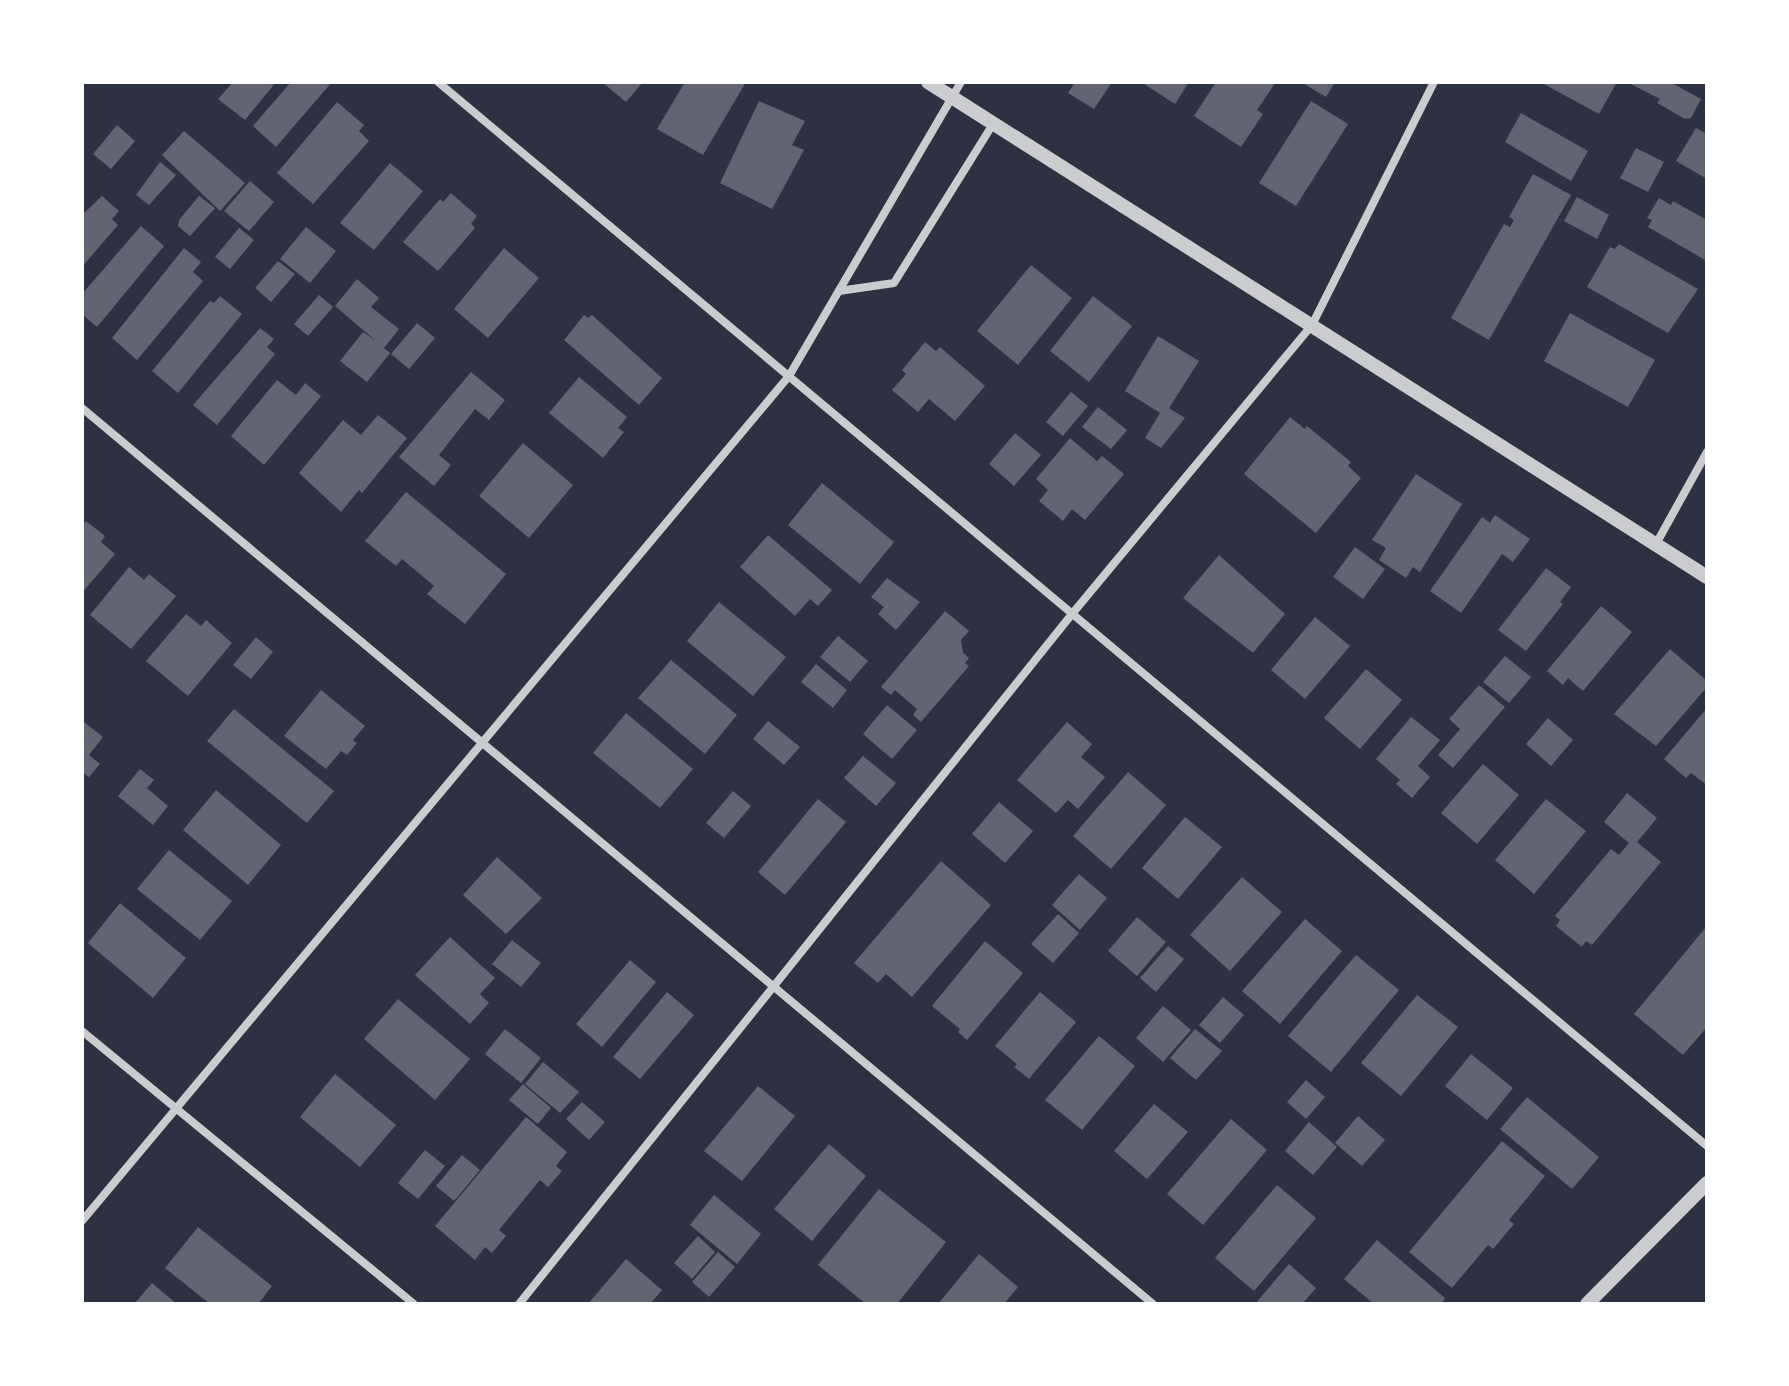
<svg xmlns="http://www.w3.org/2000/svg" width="1789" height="1386" viewBox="0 0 1789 1386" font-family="Poppins,sans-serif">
  <rect width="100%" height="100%" fill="#2d3142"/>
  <g fill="#626471">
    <path d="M233 82H276L245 120 218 99Z"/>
    <path d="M291 82H332L276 147 253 126Z"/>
    <path d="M602 82H643L626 102Z"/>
    <path d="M685 82H746L703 155 657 129Z"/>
    <path d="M1075 82H1112L1094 109 1068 93Z"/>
    <path d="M1141 82H1189L1175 104Z"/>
    <path d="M1216 82H1276L1257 110 1263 114 1241 147 1194 116Z"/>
    <path d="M1301 82H1335L1326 97Z"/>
    <path d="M1540 82H1617L1599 114Z"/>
    <path d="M1627 82H1670L1701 99 1691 118 1685 119 1657 103 1660 99Z"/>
    <path d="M759 101 805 121 792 145 804 150 772 209 720 183Z"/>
    <path d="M1311 101 1348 124 1296 206 1259 183Z"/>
    <path d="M337 102 364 125 359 131 369 141 313 204 277 173Z"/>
    <path d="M1521 113 1588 151 1571 181 1505 142Z"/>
    <path d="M117 125 135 141 111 169 93 154Z"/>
    <path d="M1696 128 1707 134V179L1676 161Z"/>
    <path d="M184 131 245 183 220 211 162 155Z"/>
    <path d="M1636 148 1664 162 1648 192 1620 178Z"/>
    <path d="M160 162 176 175 149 205 136 195Z"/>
    <path d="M390 163 423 191 374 250 340 223Z"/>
    <path d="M1533 174 1571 195 1489 340 1451 318 1504 224 1510 227 1514 220 1509 217Z"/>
    <path d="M250 181 274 202 249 231 224 211Z"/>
    <path d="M451 193 477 216 471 224 475 228 438 271 403 242 440 199 443 202Z"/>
    <path d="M102 196 119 211 112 219 118 225 82 267V215Z"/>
    <path d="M199 196 215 208 190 236 178 226 179 220Z"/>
    <path d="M1577 197 1609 215 1597 239 1564 221Z"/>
    <path d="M1659 198 1671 205 1673 201 1707 220V261L1648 227 1652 220 1647 218Z"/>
    <path d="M141 226 164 246 97 327 82 314V294Z"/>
    <path d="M306 227 336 251 310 283 280 259Z"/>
    <path d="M239 228 254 240 230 269 215 257Z"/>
    <path d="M1619 244 1698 289 1668 333 1587 287 1610 247 1615 249Z"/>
    <path d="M184 248 201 262 193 272 203 281 137 360 112 338Z"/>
    <path d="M504 248 539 278 488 338 454 309Z"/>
    <path d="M278 261 295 274 271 302 255 288Z"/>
    <path d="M1031 265 1072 298 1018 365 977 331Z"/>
    <path d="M357 279 379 298 371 307 399 329 384 348 390 353 367 382 340 361 363 332 376 341 335 306Z"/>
    <path d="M319 295 333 307 308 336 294 324Z"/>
    <path d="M220 296 242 314 178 393 152 371 210 301 214 303Z"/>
    <path d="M1093 296 1132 326 1089 382 1050 351Z"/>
    <path d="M1570 313 1655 360 1628 407 1544 361Z"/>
    <path d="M584 315 588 318 592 315 662 378 639 405 564 340Z"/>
    <path d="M417 323 435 338 409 369 391 354Z"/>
    <path d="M260 328 274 339 267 347 275 354 217 425 193 405Z"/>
    <path d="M1158 336 1199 361 1169 408 1185 418 1161 448 1145 438 1160 413 1125 391Z"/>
    <path d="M925 342 936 351 940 347 985 386 955 421 929 399 918 412 892 390 906 374 902 370Z"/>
    <path d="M471 372 505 400 489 420 475 409 439 455 451 465 434 486 399 457Z"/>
    <path d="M579 377 627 417 618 428 624 432 603 458 549 413Z"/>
    <path d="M277 380 296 395 305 383 321 396 264 465 231 436Z"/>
    <path d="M1071 392 1088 406 1063 436 1046 422Z"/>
    <path d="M1098 407 1127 430 1111 449 1082 427Z"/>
    <path d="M378 415 407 438 362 493 359 490 341 512 299 473 343 420 361 435Z"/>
    <path d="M1290 417 1305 429 1307 426 1351 462 1348 466 1361 478 1316 533 1244 474Z"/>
    <path d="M1015 433 1041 455 1014 486 989 464Z"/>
    <path d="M1070 438 1097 461 1102 456 1124 474 1085 520 1072 509 1063 521 1039 501 1048 490 1036 479Z"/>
    <path d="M523 443 573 485 529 538 479 496Z"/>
    <path d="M1416 474 1462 504 1420 572 1413 567 1406 578 1379 560 1386 548 1372 540Z"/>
    <path d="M822 483 894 542 860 584 788 525Z"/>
    <path d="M406 492 506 574 465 624 427 594 434 586 402 559 396 566 365 541Z"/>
    <path d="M1495 515 1530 539 1513 562 1502 554 1461 613 1430 591 1482 517 1490 523Z"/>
    <path d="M86 521 105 536 101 542 115 554 82 593V526Z"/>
    <path d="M768 535 832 590 818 606 810 599 795 616 740 567Z"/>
    <path d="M1355 547 1385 569 1363 599 1333 577Z"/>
    <path d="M1219 555 1285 614 1253 653 1183 598Z"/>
    <path d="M129 567 144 580 149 574 176 596 131 649 90 615Z"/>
    <path d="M1546 568 1571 587 1560 602 1563 604 1526 651 1498 630Z"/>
    <path d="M887 578 920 602 896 630 878 614 884 607 871 597Z"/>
    <path d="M719 602 786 657 753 696 687 641Z"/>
    <path d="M1601 606 1632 632 1583 691 1568 678 1563 685 1547 671Z"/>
    <path d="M945 611 969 631 961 640 963 653 969 658 965 663 969 666 921 722 913 715 917 709 895 690 891 695 881 687Z"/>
    <path d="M186 614 201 626 206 620 232 643 188 696 146 661Z"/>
    <path d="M1315 617 1350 646 1305 699 1271 670Z"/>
    <path d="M838 636 868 661 850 682 820 657Z"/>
    <path d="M256 637 273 652 251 679 233 665Z"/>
    <path d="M1670 649 1707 681V687L1656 746 1614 714Z"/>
    <path d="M1505 656 1531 677 1509 703 1483 682Z"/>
    <path d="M671 660 737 715 705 754 638 698Z"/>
    <path d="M816 664 847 690 833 708 801 682Z"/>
    <path d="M1366 669 1402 700 1360 749 1324 718Z"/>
    <path d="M1479 685 1505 707 1453 768 1438 755 1460 729 1449 719Z"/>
    <path d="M321 690 365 726 353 740 357 743 347 755 341 751 326 769 284 736Z"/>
    <path d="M887 705 917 730 892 759 863 734Z"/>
    <path d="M1707 708V785L1691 773 1686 778 1664 759Z"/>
    <path d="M234 709 334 791 307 823 207 741Z"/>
    <path d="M626 713 693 769 660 808 593 753Z"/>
    <path d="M1411 717 1440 740 1418 766 1430 777 1412 798 1396 784 1400 780 1376 759Z"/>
    <path d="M1548 718 1573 740 1551 766 1526 744Z"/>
    <path d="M768 721 800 747 784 765 753 739Z"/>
    <path d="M84 722 103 737 89 755 100 764 89 777 82 772Z"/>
    <path d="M1067 722 1092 744 1081 757 1105 777 1078 809 1068 800 1056 813 1017 780Z"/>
    <path d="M863 756 896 783 876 806 844 778Z"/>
    <path d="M1483 764 1519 795 1477 844 1441 813Z"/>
    <path d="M140 769 154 780 147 788 168 806 153 825 118 796Z"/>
    <path d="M1128 772 1166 805 1111 869 1073 836Z"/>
    <path d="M216 790 281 845 248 885 183 830Z"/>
    <path d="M733 791 751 806 724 838 706 823Z"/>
    <path d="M1627 793 1657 818 1637 842 1661 862 1592 945 1586 941 1582 947 1556 926 1560 920 1555 916 1611 849 1619 855 1629 843 1604 822Z"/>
    <path d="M818 799 846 822 785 895 758 872Z"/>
    <path d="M1546 799 1586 831 1534 894 1495 860Z"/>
    <path d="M999 802 1033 831 1005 863 972 834Z"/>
    <path d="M1185 817 1222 847 1178 899 1142 868Z"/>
    <path d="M169 850 232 901 200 940 137 889Z"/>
    <path d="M497 857 542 898 506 934 463 895Z"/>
    <path d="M941 861 991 905 912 997 886 974 878 983 854 963Z"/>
    <path d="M1079 874 1107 898 1080 930 1052 905Z"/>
    <path d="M1242 877 1282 912 1230 971 1190 935Z"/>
    <path d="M120 903 186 958 153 998 88 943Z"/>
    <path d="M1058 914 1079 933 1053 963 1031 944Z"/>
    <path d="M1137 917 1166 942 1137 976 1108 951Z"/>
    <path d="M1305 919 1342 951 1280 1024 1242 991Z"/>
    <path d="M1707 926V1027L1683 1055 1634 1014Z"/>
    <path d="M450 937 495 978 480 994 489 1003 470 1024 415 975Z"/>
    <path d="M512 940 541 963 521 987 492 964Z"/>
    <path d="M985 941 1023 973 967 1040 958 1032 960 1029 932 1006Z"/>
    <path d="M1168 946 1184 959 1156 992 1140 978Z"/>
    <path d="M1356 955 1399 990 1331 1072 1288 1036Z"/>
    <path d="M630 960 656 982 602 1047 576 1024Z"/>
    <path d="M667 992 694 1015 640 1079 613 1057Z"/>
    <path d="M1040 992 1076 1022 1029 1079 1014 1067 1017 1064 995 1046Z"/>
    <path d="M1417 995 1458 1027 1401 1096 1361 1063Z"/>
    <path d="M1223 997 1244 1015 1220 1043 1199 1025Z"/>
    <path d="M398 999 470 1059 435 1100 364 1039Z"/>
    <path d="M1163 1006 1191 1030 1163 1062 1136 1038Z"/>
    <path d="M505 1029 541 1058 521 1083 485 1054Z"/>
    <path d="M1195 1029 1222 1051 1196 1080 1170 1058Z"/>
    <path d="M1099 1036 1135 1066 1082 1130 1045 1100Z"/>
    <path d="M1471 1054 1513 1088 1487 1120 1445 1086Z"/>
    <path d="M543 1062 579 1092 560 1113 525 1084Z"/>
    <path d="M335 1074 396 1125 360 1167 300 1117Z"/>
    <path d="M1306 1080 1325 1097 1306 1119 1287 1102Z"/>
    <path d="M523 1084 551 1108 538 1124 509 1100Z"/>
    <path d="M758 1086 795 1116 742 1181 704 1151Z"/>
    <path d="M1527 1097 1599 1157 1572 1189 1500 1129Z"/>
    <path d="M582 1102 605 1122 589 1140 566 1119Z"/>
    <path d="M1154 1104 1188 1132 1147 1179 1114 1151Z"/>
    <path d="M1358 1116 1385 1140 1362 1166 1335 1143Z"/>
    <path d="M526 1117 567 1152 556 1166 562 1171 548 1187 540 1180 499 1230 506 1236 492 1253 485 1247 475 1260 435 1226Z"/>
    <path d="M1231 1119 1267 1150 1203 1225 1167 1194Z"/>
    <path d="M1309 1122 1337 1147 1313 1175 1285 1151Z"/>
    <path d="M1502 1141 1545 1176 1509 1220 1514 1224 1493 1249 1488 1245 1452 1288 1409 1252Z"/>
    <path d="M829 1144 866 1176 812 1241 774 1209Z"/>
    <path d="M425 1150 445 1166 418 1199 398 1183Z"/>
    <path d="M462 1155 480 1170 454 1201 436 1186Z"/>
    <path d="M1277 1185 1316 1218 1254 1291 1215 1258Z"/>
    <path d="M879 1189 946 1242 897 1304H866L818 1265Z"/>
    <path d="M714 1195 761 1234 737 1264 690 1225Z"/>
    <path d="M198 1227 272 1286 258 1304H210L165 1268Z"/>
    <path d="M698 1236 715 1252 692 1279 674 1263Z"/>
    <path d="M1377 1240 1445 1298 1441 1304H1374L1344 1279Z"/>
    <path d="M718 1252 735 1267 709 1297 692 1282Z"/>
    <path d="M979 1254 1018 1287 1004 1304H938Z"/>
    <path d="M626 1259 662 1290 650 1304H588Z"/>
    <path d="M1289 1264 1316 1288 1302 1304H1255Z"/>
    <path d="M152 1283 177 1304H134Z"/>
  </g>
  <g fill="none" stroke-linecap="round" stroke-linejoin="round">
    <g stroke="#caccd0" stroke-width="8">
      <path d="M438 82 1707 1146"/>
      <path d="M839 291 894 283 993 124"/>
      <path d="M82 408 1153 1304"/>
      <path d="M1656 544 1707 452"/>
      <path d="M82 1031 414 1304"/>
      <path d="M82 1221 789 376 961 82"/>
      <path d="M519 1304 1072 614 1312 325 1434 82"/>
    </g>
    <g stroke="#caccd0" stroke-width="14">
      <path d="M928 82 1707 577"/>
      <path d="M1587 1304 1707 1183"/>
    </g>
  </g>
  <rect width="1789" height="1386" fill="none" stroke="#ffffff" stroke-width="168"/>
</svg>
